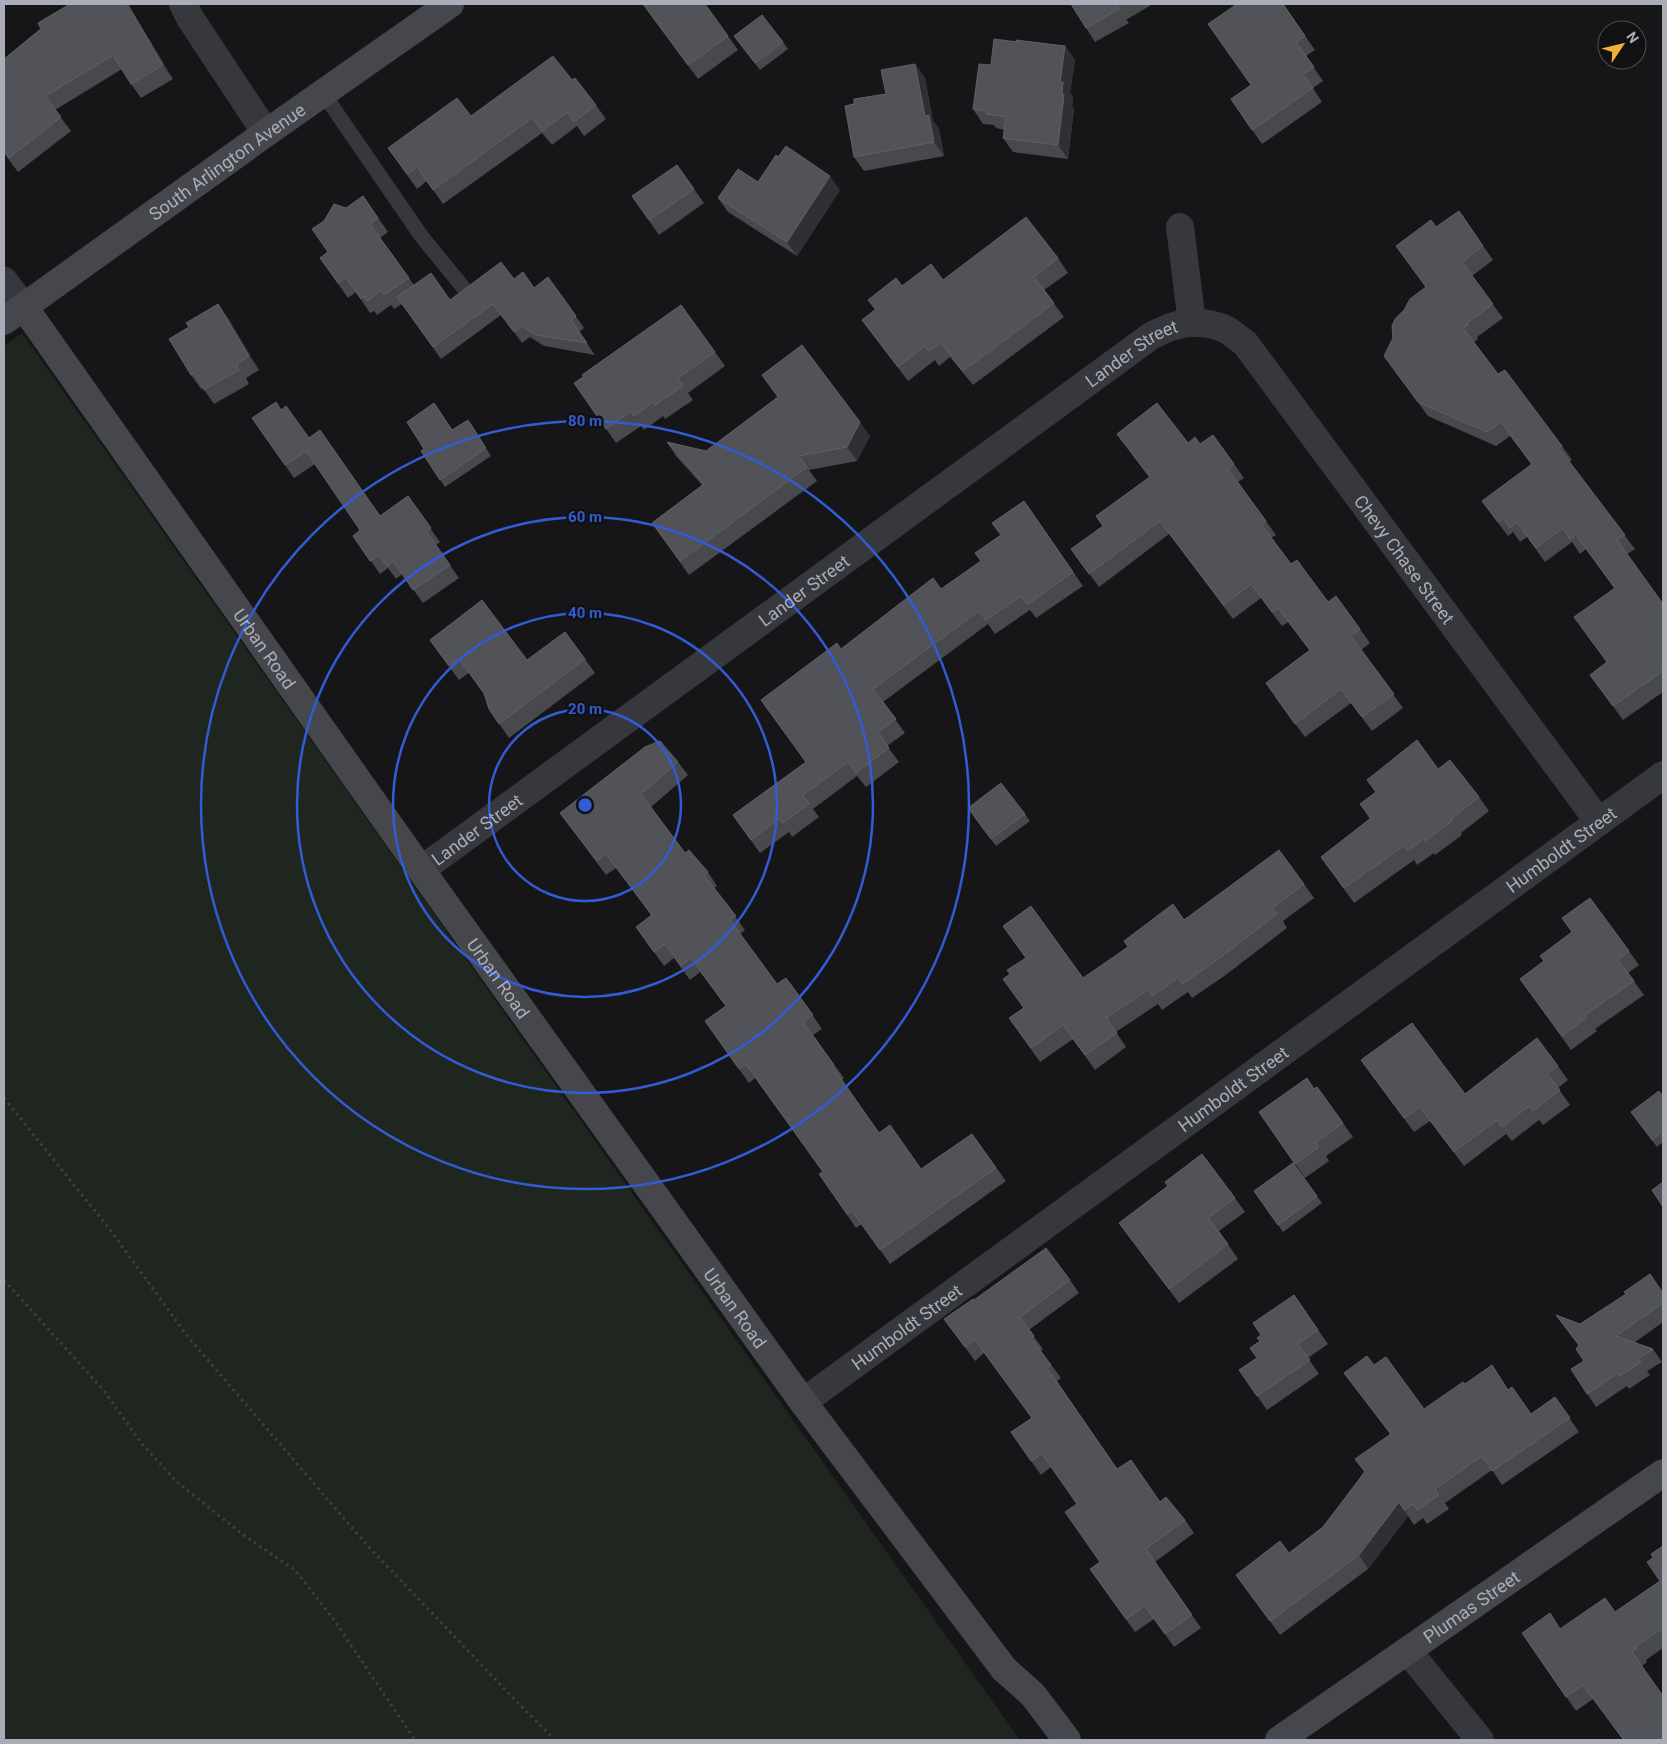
<svg xmlns="http://www.w3.org/2000/svg" width="1667" height="1744" viewBox="0 0 1667 1744" font-family="Roboto,sans-serif">
  <rect width="100%" height="100%" fill="#161618"/>
  <path fill="#1e261f" d="M22 333 1020 1740H4V346Z"/>
  <g fill="none" stroke-linecap="round" stroke-linejoin="round">
    <g stroke="#3d3f44" stroke-width="3" stroke-dasharray="2.5 4" stroke-linecap="butt">
      <path d="M4 1098 111 1231 188 1337 366 1544 516 1701 555 1740"/>
      <path d="M4 1280 105 1392 142 1444 177 1482 242 1534 295 1570 332 1617 415 1740"/>
    </g>
    <path stroke="#37383d" stroke-width="15" d="M323 93 422 237 467 292"/>
    <g stroke="#37383d" stroke-width="28">
      <path d="M183 4 190 18 266 133"/>
      <path d="M1180 227 1192 323"/>
      <path d="M4 281 24 307"/>
      <path id="s1" d="M421 870 1151 336C1175 323 1196 318 1223 328 1231 331 1238 339 1245 343L1599 822"/>
      <path id="s2" d="M803 1402 1663 775"/>
      <path d="M1408 1651 1480 1740"/>
    </g>
    <g stroke="#45474d" stroke-width="28">
      <path id="s3" d="M24 307 421 870 803 1402 1004 1669 1033 1695 1067 1740"/>
      <path id="s4" d="M4 321 266 133 450 4"/>
      <path id="s5" d="M1279 1740 1663 1473"/>
    </g>
  </g>
  <g fill="#47494d">
    <path d="M70 4H128L173 79 141 98 131 84 122 69 55 110 71 131 18 172 4 153V59Z"/>
    <path d="M643 4 728 36 738 50 698 79Z"/>
    <path d="M1071 4H1153L1126 20 1129 23 1095 42 1086 28Z"/>
    <path d="M1283 4 1315 50 1306 56 1323 81 1313 88 1322 102 1262 144 1231 99 1251 85Z"/>
    <path d="M734 36 783 42 788 49 760 70Z"/>
    <path d="M1017 42 1065 46 1075 60 1070 93 1073 96 1072 106 1074 109 1068 159 1013 152 1003 138 1005 130 996 128 994 125 983 124 973 109 991 65Z"/>
    <path d="M915 64 925 78 933 121 939 129 944 156 864 171 854 157V104L886 94Z"/>
    <path d="M572 80 596 105 606 119 584 136 577 126 552 145 542 133 443 204 427 181 417 189 388 148 471 116Z"/>
    <path d="M778 157 840 190 797 256 728 212 718 198 758 182Z"/>
    <path d="M677 165 704 203 659 235 632 196Z"/>
    <path d="M363 196 388 232 380 238 414 285 450 300 514 279 534 288 548 277 584 328 579 332 595 355 544 346 530 337 522 343 501 315 441 359 402 304 394 309 391 305 377 315 374 311 370 313 356 292 348 298 320 258 328 252Z"/>
    <path d="M1459 211 1493 260 1472 276 1503 318 1477 337 1478 339 1474 342 1498 374 1562 446 1572 460 1569 462 1635 549 1627 554 1663 604V692L1623 720 1590 675 1607 662 1614 588 1586 549 1580 554 1572 542 1545 562 1527 537 1520 542 1513 532 1508 536 1492 515 1531 464 1510 436 1496 446 1428 416 1384 356 1426 288 1436 227Z"/>
    <path d="M1058 258 1068 273 1044 290 1064 317 973 385 950 357 939 366 935 360 908 381 862 320 875 310 868 300 902 286 943 280Z"/>
    <path d="M218 304 228 318 259 370 246 378 249 384 214 404 203 388 201 389 191 375 189 327Z"/>
    <path d="M681 305 725 366 688 393 693 400 665 419 663 416 644 430 641 426 616 443 574 383Z"/>
    <path d="M762 375 870 436 857 461 809 470 817 481 689 575 652 523 702 485 676 456 667 442 706 451 778 397Z"/>
    <path d="M281 410 309 438 380 516 408 496 440 542 436 545 459 578 423 603 402 574 396 579 388 568 380 574 353 536 360 530 315 464 294 478 252 418Z"/>
    <path d="M468 420 491 456 445 487 421 451Z"/>
    <path d="M1117 434 1200 444 1234 464 1244 478 1238 482 1276 535 1271 538 1291 564 1328 602 1360 629 1370 643 1361 650 1403 708 1372 731 1351 703 1305 737 1275 697 1310 651 1288 622 1282 626 1261 598 1233 619 1169 534 1099 587 1071 549 1103 526 1096 516 1149 477Z"/>
    <path d="M1024 501 1083 586 1036 618 1030 610 995 634 988 624 883 702 905 733 887 746 899 762 866 787 857 776 813 809 819 817 792 837 789 832 760 853 733 815 806 762 761 700 841 649 941 589 981 561 1001 535Z"/>
    <path d="M430 640 527 660 585 659 595 673 509 738 489 709 484 694 469 673 459 680Z"/>
    <path d="M678 762 688 775 651 807 685 853 708 872 717 886 714 888 745 930 740 934 777 984 796 991 822 1029 813 1035 844 1078 842 1080 879 1133 921 1169 972 1134 1006 1181 890 1264 862 1224 856 1228 819 1174 823 1172 755 1078 749 1083 705 1021 726 1006 700 972 690 980 674 958 664 966 636 927 651 915 616 868 606 875 560 813Z"/>
    <path d="M1438 769 1479 797 1489 811 1461 833 1462 835 1435 855 1434 853 1417 865 1414 860 1354 903 1321 857 1370 819 1360 804Z"/>
    <path d="M1025 814 1030 821 996 846 973 815Z"/>
    <path d="M1304 884 1314 898 1283 921 1287 928 1223 977 1192 998 1188 992 1162 1010 1158 1004 1116 1032 1126 1047 1095 1070 1073 1039 1040 1062 1009 1018 1023 1008 1010 974 1025 958 1083 978 1184 920Z"/>
    <path d="M1562 918 1629 951 1639 965 1628 973 1644 995 1595 1029 1597 1031 1571 1050 1520 979 1544 961 1572 932Z"/>
    <path d="M1361 1060 1465 1094 1558 1066 1568 1080 1558 1088 1570 1105 1543 1125 1539 1120 1512 1141 1506 1134 1464 1166 1430 1121 1414 1132Z"/>
    <path d="M1317 1087 1353 1137 1326 1156 1329 1161 1305 1178 1259 1112Z"/>
    <path d="M1663 1097V1142L1657 1147 1631 1112Z"/>
    <path d="M1293 1163 1322 1203 1283 1232 1254 1191Z"/>
    <path d="M1235 1198 1245 1212 1219 1231 1238 1259 1179 1303 1119 1223Z"/>
    <path d="M1070 1280 1079 1293 1029 1330 1043 1349 1041 1351 1061 1378 1057 1381 1117 1469 1185 1520 1194 1533 1155 1562 1201 1628 1174 1647 1154 1619 1135 1632 1090 1569 1100 1562 1077 1504 1051 1467 1041 1475 1011 1432 1032 1418 984 1353 975 1361 944 1319 974 1300Z"/>
    <path d="M1663 1293V1322L1634 1343 1653 1349 1662 1362 1647 1371 1650 1375 1629 1389 1627 1386 1596 1407 1571 1369 1584 1361 1579 1346 1556 1315 1580 1324Z"/>
    <path d="M1294 1295 1328 1344 1308 1358 1319 1374 1267 1410 1239 1370 1257 1358 1261 1335Z"/>
    <path d="M1374 1365 1424 1409 1465 1384 1508 1389 1531 1414 1555 1397 1579 1432 1502 1485 1492 1470 1445 1503 1449 1509 1427 1524 1423 1518 1414 1525 1408 1516 1368 1569 1280 1635 1236 1575 1289 1553 1323 1527 1364 1472 1390 1434 1344 1373Z"/>
    <path d="M1663 1546V1648L1646 1660 1647 1662 1642 1666 1663 1740H1623L1593 1699 1576 1711 1522 1633 1561 1628 1615 1612 1660 1581 1653 1558Z"/>
  </g>
  <g fill="#2f3033">
    <path d="M127 4H128L173 79 163 65Z"/>
    <path d="M1065 46 1075 60 1070 93 1073 96 1072 106 1074 109 1068 159 1058 145 1062 95 1060 82Z"/>
    <path d="M915 64 925 78 933 121 939 129 944 156 934 142 925 116Z"/>
    <path d="M830 176 840 190 797 256 787 242Z"/>
    <path d="M218 304 228 318 259 370 249 356Z"/>
    <path d="M860 422 870 436 857 461 847 447Z"/>
    <path d="M1399 1502 1408 1516 1368 1569 1359 1555Z"/>
  </g>
  <g fill="#525359" stroke="#5f6168">
    <path d="M70 4H127L163 65 131 84 113 55 45 96 61 117 9 158 4 151V59L41 29 38 23Z"/>
    <path d="M643 4H705L728 36 688 65Z"/>
    <path d="M1071 4H1119L1117 5 1119 9 1086 28Z"/>
    <path d="M1237 4H1283L1305 36 1296 42 1314 67 1303 74 1313 88 1252 130 1231 99 1251 85 1208 24Z"/>
    <path d="M762 15 783 42 755 63 734 36Z"/>
    <path d="M994 39 1017 42 1016 40 1065 46 1060 82H1063L1062 95H1064L1058 145 1003 138 1006 117 986 114V111L973 109 979 64 991 65Z"/>
    <path d="M553 56 572 80 575 78 596 105 574 122 567 112 542 131 532 118 433 190 417 167 407 174 388 148 457 98 471 116Z"/>
    <path d="M915 64 925 116 929 115 934 142 854 157 845 106 854 104V99L886 94 881 70Z"/>
    <path d="M786 146 830 176 787 242 718 198 738 169 758 182 776 155 778 157Z"/>
    <path d="M677 165 694 189 649 220 632 196Z"/>
    <path d="M363 196 378 218 370 224 409 278 384 295 381 291 367 301 364 296 361 299 346 278 338 283 320 258 328 252 312 229 324 221 334 204 346 208Z"/>
    <path d="M1459 211 1483 246 1462 262 1493 304 1467 323 1468 325 1463 328 1498 374 1505 370 1562 446 1559 448 1625 535 1617 540 1663 604V671L1613 706 1590 675 1607 662 1574 617 1615 588 1576 535 1570 539 1563 528 1536 548 1517 522 1510 528 1503 518 1498 522 1482 501 1532 464 1501 422 1487 432 1418 402 1384 356 1393 338 1392 326 1395 319 1404 310 1410 299 1426 287 1396 246 1431 220 1436 227Z"/>
    <path d="M1026 217 1058 258 1034 277 1054 303 963 371 941 343 929 351 925 346 898 367 862 320 876 309 868 300 896 278 902 286 931 264 943 280Z"/>
    <path d="M501 262 514 279 523 272 534 288 548 277 576 316 571 320 587 343 536 335 522 326 514 332 493 304 433 347 397 297 431 273 450 300Z"/>
    <path d="M218 304 249 356 236 364 239 370 204 390 194 373 191 375 169 339 189 327 186 323Z"/>
    <path d="M681 305 715 352 678 378 683 386 655 405 653 402 634 416 631 411 606 429 574 383 584 377 582 375Z"/>
    <path d="M802 345 860 422 847 447 799 456 807 467 680 561 652 523 704 484 667 442 706 451 778 397 762 375Z"/>
    <path d="M276 402 281 410 286 406 309 438 320 430 380 516 408 496 431 528 426 531 450 565 413 590 393 561 387 566 379 555 370 561 353 536 360 530 306 451 285 465 252 418Z"/>
    <path d="M434 403 452 430 468 420 486 448 440 480 421 451 424 449 407 422Z"/>
    <path d="M1157 403 1188 443 1195 437 1200 444 1213 435 1234 464 1228 469 1266 521 1261 524 1291 564 1297 560 1328 602 1336 596 1360 629 1351 636 1394 694 1362 717 1341 689 1295 724 1266 683 1310 650 1278 608 1272 612 1251 584 1224 605 1160 521 1089 574 1071 549 1103 526 1096 516 1150 477 1117 434Z"/>
    <path d="M1024 501 1073 572 1027 605 1021 596 986 620 979 611 873 689 896 719 878 732 889 748 856 773 848 762 803 795 809 804 783 823 779 819 751 840 733 815 806 762 761 700 837 643 841 649 933 578 941 589 981 561 975 553 1001 535 992 523Z"/>
    <path d="M482 600 527 660 565 632 585 659 499 724 489 709 484 693 459 659 449 666 430 640Z"/>
    <path d="M1417 740 1438 769 1450 760 1479 797 1451 819 1452 821 1425 841 1424 838 1408 851 1404 846 1344 888 1321 857 1371 818 1360 804 1376 792 1367 780Z"/>
    <path d="M660 741 678 762 641 794 685 853 689 850 708 872 704 875 736 916 730 920 777 984 786 978 813 1015 803 1022 834 1065 832 1066 879 1133 890 1125 921 1169 972 1134 996 1168 880 1250 852 1211 847 1214 819 1174 823 1172 746 1064 739 1069 705 1021 726 1006 691 958 681 966 665 944 654 952 636 927 652 915 606 854 597 861 560 813 645 747Z"/>
    <path d="M1001 783 1025 814 991 839 968 808Z"/>
    <path d="M1279 850 1304 884 1273 908 1277 914 1213 963 1182 984 1178 978 1152 996 1148 990 1106 1018 1117 1033 1085 1055 1063 1025 1031 1048 1009 1018 1024 1008 1003 979 1010 974 1007 970 1026 958 1003 926 1031 906 1083 978 1128 947 1124 941 1173 904 1184 920Z"/>
    <path d="M1590 898 1629 951 1618 960 1634 981 1585 1015 1587 1017 1562 1036 1520 979 1544 961 1540 956 1572 932 1562 918Z"/>
    <path d="M1412 1023 1465 1094 1537 1038 1558 1066 1547 1074 1560 1090 1533 1111 1529 1106 1502 1127 1497 1120 1454 1152 1420 1107 1404 1118 1361 1060Z"/>
    <path d="M1307 1078 1314 1089 1317 1087 1343 1123 1316 1142 1319 1147 1295 1164 1259 1112Z"/>
    <path d="M1659 1091 1663 1097V1131L1652 1140 1631 1112Z"/>
    <path d="M1202 1154 1235 1198 1208 1218 1228 1244 1169 1289 1119 1223 1168 1186 1165 1182Z"/>
    <path d="M1293 1163 1317 1196 1278 1225 1254 1191Z"/>
    <path d="M1663 1182V1207L1652 1190Z"/>
    <path d="M1046 1248 1070 1280 1020 1317 1034 1336 1031 1338 1051 1365 1047 1368 1117 1469 1131 1460 1160 1502 1166 1497 1185 1520 1146 1549 1192 1615 1165 1634 1145 1606 1126 1619 1090 1569 1100 1562 1065 1512 1077 1504 1042 1454 1031 1461 1011 1432 1032 1418 975 1340 965 1347 944 1319 973 1299 974 1300Z"/>
    <path d="M1650 1274 1663 1293V1303L1616 1336 1653 1349 1638 1359 1641 1362 1620 1376 1618 1373 1587 1394 1571 1369 1584 1361 1576 1349 1579 1345 1556 1315 1580 1324 1626 1294 1624 1292Z"/>
    <path d="M1294 1295 1318 1330 1298 1344 1310 1360 1257 1396 1239 1370 1257 1358 1250 1348 1260 1341 1257 1338 1261 1335 1253 1323Z"/>
    <path d="M1367 1356 1374 1365 1386 1357 1424 1409 1463 1382 1465 1384 1492 1365 1508 1390 1512 1387 1531 1414 1555 1397 1570 1418 1492 1471 1482 1456 1435 1489 1439 1495 1417 1510 1413 1504 1404 1510 1399 1502 1359 1555 1270 1621 1236 1575 1280 1541 1289 1553 1323 1527 1365 1472 1355 1459 1391 1434 1344 1373Z"/>
    <path d="M1663 1546V1628L1636 1646 1637 1648 1632 1652 1663 1696V1740H1624L1583 1685 1566 1697 1522 1633 1550 1613 1560 1629 1605 1598 1615 1612 1660 1581 1647 1562 1653 1558 1651 1554Z"/>
  </g>
  <g fill="none" stroke="#325cd3" stroke-width="2.5">
    <circle cx="585" cy="805" r="96"/>
    <circle cx="585" cy="805" r="192"/>
    <circle cx="585" cy="805" r="288"/>
    <circle cx="585" cy="805" r="384"/>
  </g>
  <g text-anchor="middle" dominant-baseline="central" stroke-width="5" stroke-linejoin="round" paint-order="stroke">
    <g font-size="18" fill="#a8adb8" stroke="#111113">
      <text stroke="none"><textPath href="#s4" startOffset="274">South Arlington Avenue</textPath></text>
      <text stroke="none"><textPath href="#s1" startOffset="879">Lander Street</textPath></text>
      <text stroke="none"><textPath href="#s1" startOffset="1275">Chevy Chase Street</textPath></text>
      <text stroke="none"><textPath href="#s1" startOffset="474">Lander Street</textPath></text>
      <text stroke="none"><textPath href="#s3" startOffset="418">Urban Road</textPath></text>
      <text stroke="none"><textPath href="#s1" startOffset="69">Lander Street</textPath></text>
      <text stroke="none"><textPath href="#s2" startOffset="938">Humboldt Street</textPath></text>
      <text stroke="none"><textPath href="#s3" startOffset="822">Urban Road</textPath></text>
      <text stroke="none"><textPath href="#s2" startOffset="532">Humboldt Street</textPath></text>
      <text stroke="none"><textPath href="#s3" startOffset="1228">Urban Road</textPath></text>
      <text stroke="none"><textPath href="#s2" startOffset="128">Humboldt Street</textPath></text>
      <text stroke="none"><textPath href="#s5" startOffset="234">Plumas Street</textPath></text>
    </g>
  </g>
  <circle cx="585" cy="805" r="8" fill="#325cd3" stroke="#111113" stroke-width="2.5"/>
  <g font-size="15" text-anchor="middle" font-weight="bold" fill="#325cd3" stroke="#111113" stroke-width="5" stroke-linejoin="round" paint-order="stroke">
    <text x="585" y="426">80 m</text>
    <text x="585" y="522">60 m</text>
    <text x="585" y="618">40 m</text>
    <text x="585" y="714">20 m</text>
  </g>
  <rect width="1667" height="1744" fill="none" stroke="#a8adb8" stroke-width="10"/>
  <g transform="translate(1622 45) rotate(55)"><circle r="24" fill="#111113" stroke="#4d4f55"/>
  <path d="M0-4L9 19L0 12L-9 19Z" fill="#f2b134"/>
  <text y="-8" font-size="14" font-weight="bold" text-anchor="middle" fill="#a8adb8">N</text>
  </g>
</svg>
